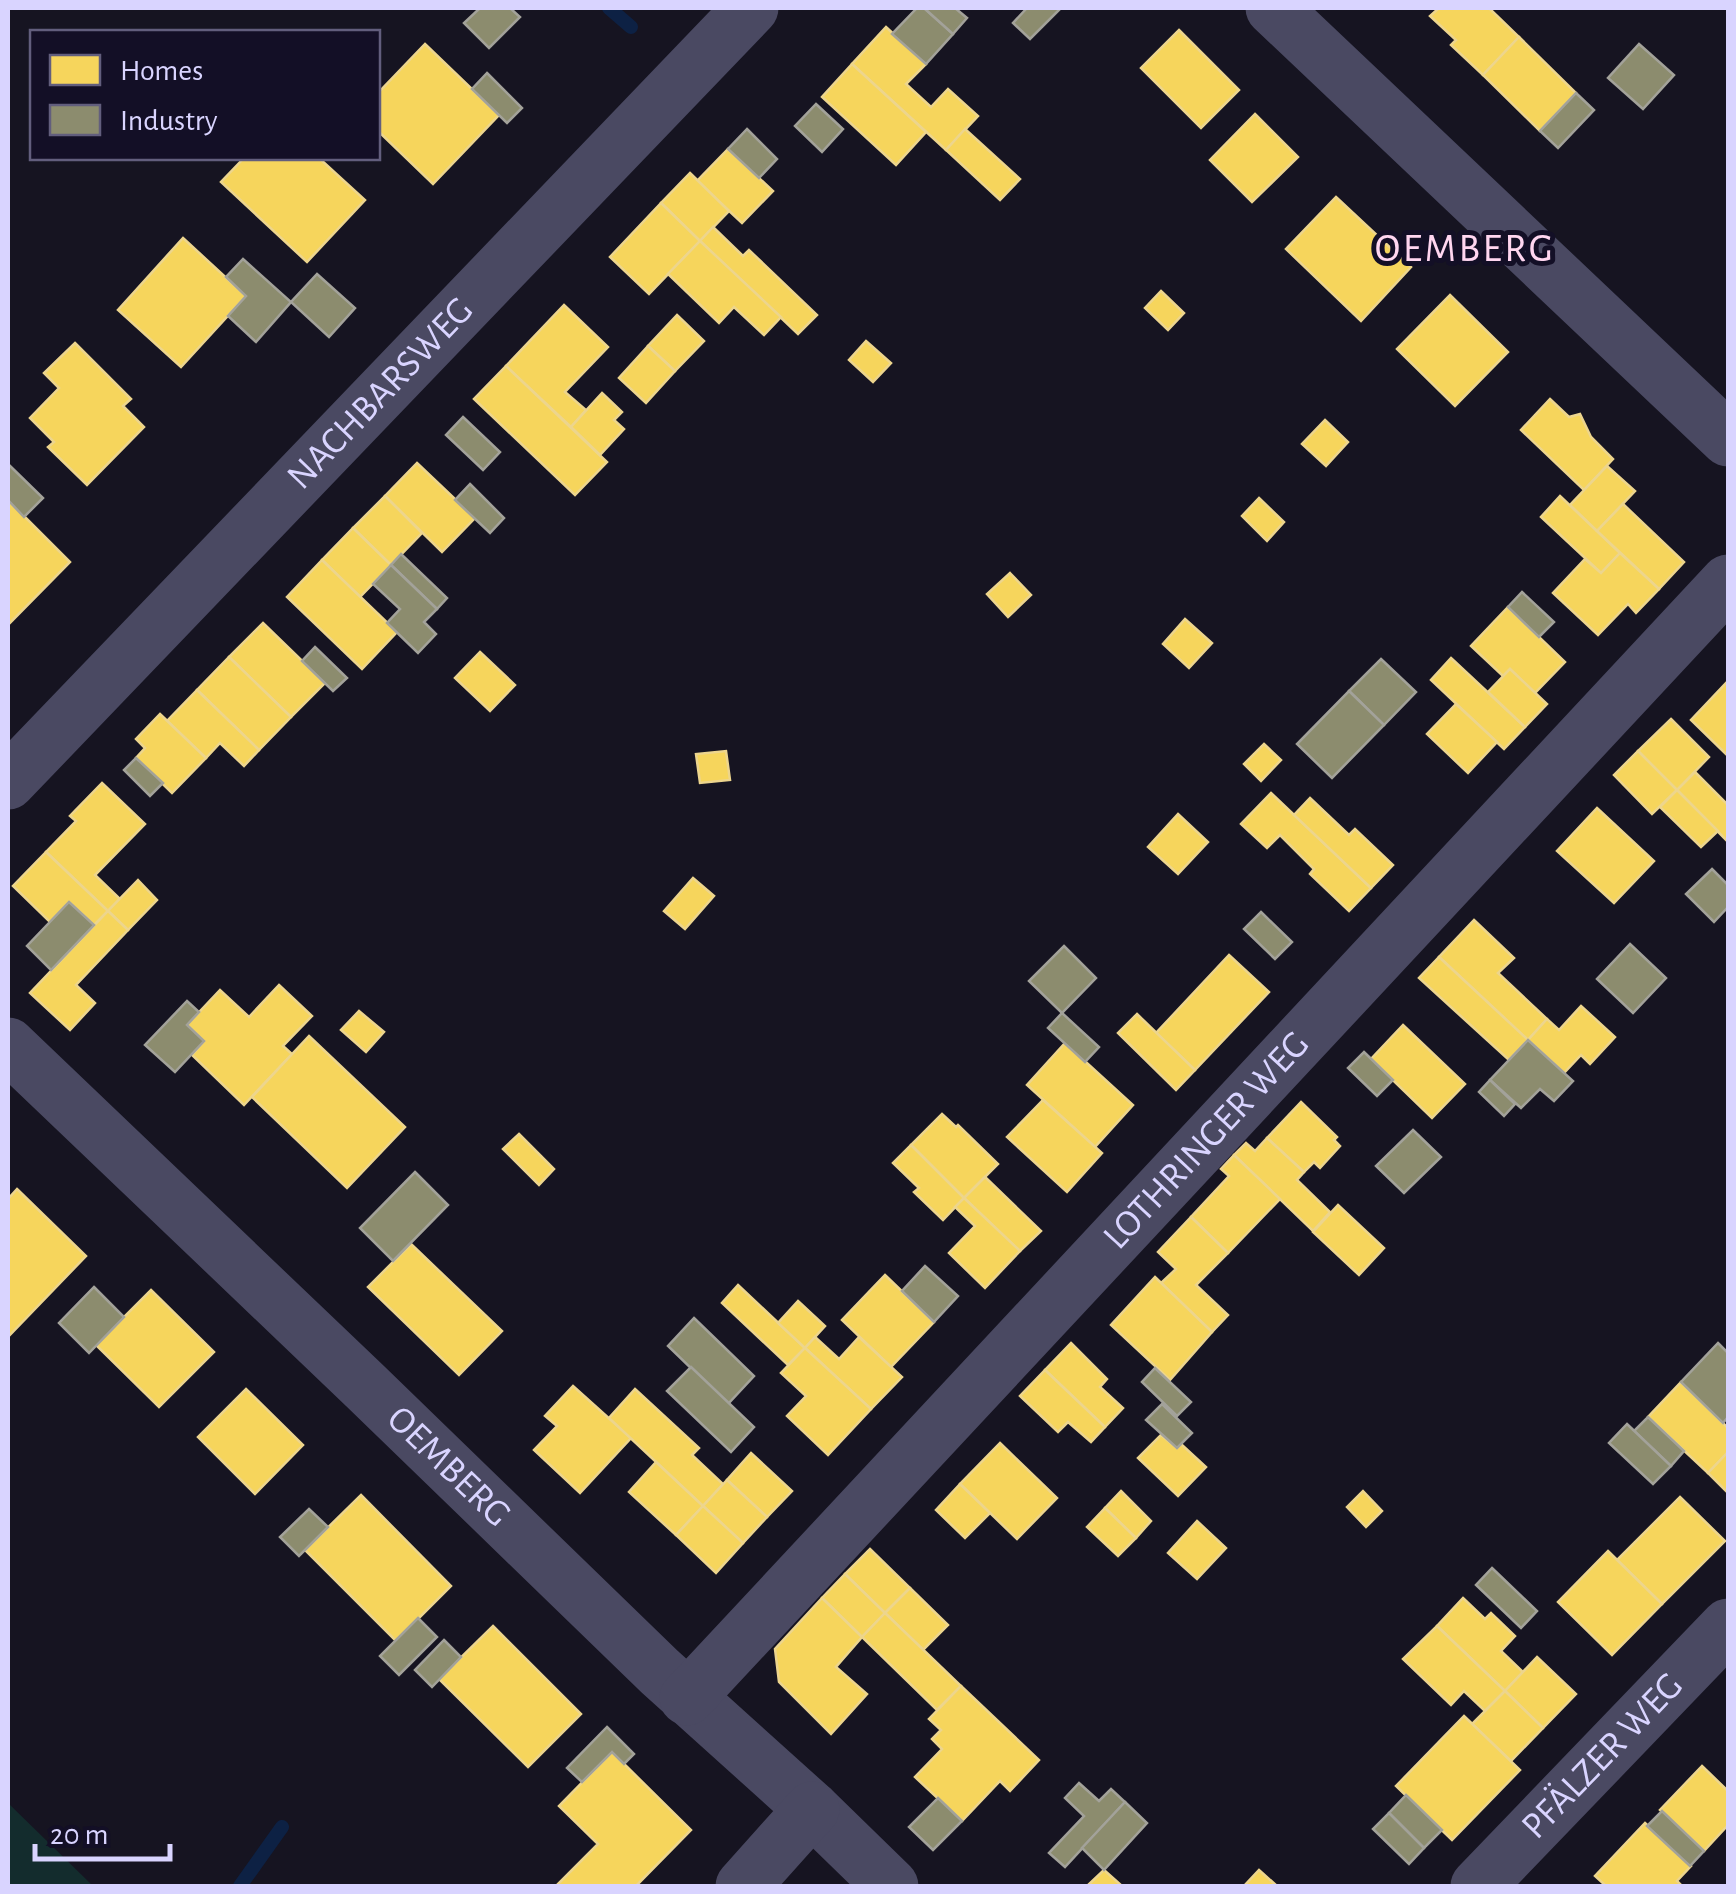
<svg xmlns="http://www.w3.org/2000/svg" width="1736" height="1894" viewBox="0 0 1736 1894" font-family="'Alegreya Sans',sans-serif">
  <rect width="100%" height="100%" fill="#161421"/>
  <path fill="#132c2d" d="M8 1803 93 1886H8Z"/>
  <g fill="#f6d55c" stroke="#edd58d" stroke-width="2.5">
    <path d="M1439 8H1489L1519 37 1483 75 1451 45 1456 40 1430 16Z"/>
    <path d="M886 27 926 64 906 84 931 107 948 89 978 116 946 150 852 64Z"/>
    <path d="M1179 30 1239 90 1201 128 1141 68Z"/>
    <path d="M1519 37 1576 93 1540 131 1483 75Z"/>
    <path d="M425 44 499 115 433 184 378 131V93Z"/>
    <path d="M852 64 926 132 896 165 822 97Z"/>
    <path d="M1255 114 1298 157 1252 202 1210 160Z"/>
    <path d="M965 129 1020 179 1000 200 946 150Z"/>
    <path d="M728 149 773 191 742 223 697 181Z"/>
    <path d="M244 158H319L365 200 307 262 221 182Z"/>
    <path d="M690 173 729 211 700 241 661 203Z"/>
    <path d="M1336 197 1411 267 1361 321 1286 249Z"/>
    <path d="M661 203 700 241 649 294 610 257Z"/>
    <path d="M713 227 743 256 749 250 817 315 798 334 700 241Z"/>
    <path d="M183 238 246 296 181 367 118 310Z"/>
    <path d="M700 241 781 317 764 335 734 307 719 323 668 274Z"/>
    <path d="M1161 291 1184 313 1168 330 1145 308Z"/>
    <path d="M1450 295 1508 352 1455 406 1397 349Z"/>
    <path d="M564 305 608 347 565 392 586 410 571 427 506 366Z"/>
    <path d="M677 315 704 341 675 371 648 346Z"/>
    <path d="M866 341 891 363 873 382 849 360Z"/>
    <path d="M75 343 131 399 123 406 144 427 87 485 48 447 54 442 30 418 59 388 44 373Z"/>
    <path d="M648 346 675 371 646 403 619 378Z"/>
    <path d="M506 366 607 462 575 495 474 399Z"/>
    <path d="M602 393 622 412 614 420 624 429 600 455 571 427Z"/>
    <path d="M1550 399 1569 417 1580 414 1591 437 1613 459 1584 490 1521 430Z"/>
    <path d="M1325 420 1348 442 1326 466 1302 444Z"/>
    <path d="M417 463 475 518 442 552 385 496Z"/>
    <path d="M1607 466 1635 491 1597 531 1570 505Z"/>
    <path d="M385 496 422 533 391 565 353 528Z"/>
    <path d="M1560 496 1620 553 1601 573 1541 517Z"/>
    <path d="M1259 498 1284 522 1267 541 1242 516Z"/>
    <path d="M8 500 70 562 8 625Z"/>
    <path d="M1623 504 1684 562 1659 589 1597 531Z"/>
    <path d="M353 528 391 565 360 597 322 560Z"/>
    <path d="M1620 553 1659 589 1636 613 1628 604 1598 635 1553 593 1585 559 1601 573Z"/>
    <path d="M322 560 397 632 362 669 287 597Z"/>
    <path d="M1010 573 1031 595 1008 617 987 594Z"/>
    <path d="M1508 607 1565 662 1535 693 1510 669 1503 676 1471 646Z"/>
    <path d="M1185 619 1212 643 1189 668 1163 644Z"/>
    <path d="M263 623 325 683 291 717 229 657Z"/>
    <path d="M480 652 515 685 490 711 455 678Z"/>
    <path d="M229 657 291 717 259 750 197 690Z"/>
    <path d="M1451 658 1525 727 1504 749 1431 680Z"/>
    <path d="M1510 669 1547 704 1525 727 1488 692Z"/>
    <path d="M1728 681V756L1691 720Z"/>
    <path d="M197 690 259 750 244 766 220 743 206 758 167 721Z"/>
    <path d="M1456 704 1497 742 1468 773 1427 734Z"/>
    <path d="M160 714 206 758 172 793 136 758 145 748 136 739Z"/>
    <path d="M1671 719 1709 757 1677 790 1638 751Z"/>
    <path d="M1264 744 1281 760 1261 781 1244 764Z"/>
    <path d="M726 751 730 780 700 783 696 754Z"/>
    <path d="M1638 751 1677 790 1652 814 1614 775Z"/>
    <path d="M1695 772 1728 805V842L1677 790Z"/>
    <path d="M102 783 145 824 95 875 120 899 108 911 46 852 76 821 70 816Z"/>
    <path d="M1677 790 1718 831 1701 847 1660 807Z"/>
    <path d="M1271 793 1371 888 1349 911 1310 874 1314 869 1280 835 1267 848 1241 824Z"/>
    <path d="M1310 798 1349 835 1355 829 1393 865 1371 888 1294 815Z"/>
    <path d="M1597 808 1654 861 1614 903 1557 851Z"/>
    <path d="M1178 814 1208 842 1178 874 1148 847Z"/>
    <path d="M46 852 108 911 94 925 69 902 50 922 13 886Z"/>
    <path d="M693 878 714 896 685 929 664 911Z"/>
    <path d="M138 880 157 900 128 930 108 911Z"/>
    <path d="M108 911 128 930 76 985 95 1003 70 1030 30 993Z"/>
    <path d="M1474 920 1514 958 1498 973 1547 1019 1528 1040 1439 957Z"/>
    <path d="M1229 955 1269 992 1195 1070 1156 1033Z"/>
    <path d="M1439 957 1528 1040 1509 1060 1419 978Z"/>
    <path d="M279 985 312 1016 283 1046 292 1054 244 1105 192 1055 204 1041 187 1025 220 990 249 1017Z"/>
    <path d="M1581 1006 1615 1037 1590 1064 1581 1055 1564 1073 1528 1040 1547 1019 1559 1030Z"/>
    <path d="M359 1011 384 1032 366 1052 341 1030Z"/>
    <path d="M1137 1014 1195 1070 1176 1090 1118 1033Z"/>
    <path d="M1403 1025 1465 1084 1432 1118 1371 1059Z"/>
    <path d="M309 1036 405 1127 347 1188 252 1097Z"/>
    <path d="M1065 1043 1133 1105 1095 1147 1027 1085Z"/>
    <path d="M1043 1100 1102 1153 1067 1192 1007 1137Z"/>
    <path d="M1301 1102 1337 1137 1334 1140 1340 1146 1320 1168 1314 1162 1304 1172 1267 1138Z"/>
    <path d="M942 1114 956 1127 958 1125 998 1164 964 1198 911 1145Z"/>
    <path d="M519 1134 554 1169 539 1185 503 1149Z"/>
    <path d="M1267 1138 1304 1172 1297 1180 1330 1212 1313 1231 1234 1155 1246 1143 1255 1151Z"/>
    <path d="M911 1145 964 1198 943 1220 914 1192 919 1188 893 1163Z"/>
    <path d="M1234 1155 1280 1199 1228 1253 1191 1217 1229 1176 1221 1169Z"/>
    <path d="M985 1177 1041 1231 1020 1251 964 1198Z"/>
    <path d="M17 1189 86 1256 8 1337V1199Z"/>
    <path d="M964 1198 1020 1251 985 1288 949 1253 975 1226 955 1207Z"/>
    <path d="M1338 1205 1384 1248 1359 1275 1313 1232Z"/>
    <path d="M1191 1217 1228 1253 1196 1285 1228 1315 1212 1332 1161 1283 1176 1269 1158 1252Z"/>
    <path d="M411 1244 502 1331 459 1375 368 1287Z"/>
    <path d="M885 1275 934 1322 891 1367 842 1320Z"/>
    <path d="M1155 1277 1212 1332 1170 1380 1111 1325Z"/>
    <path d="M738 1285 805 1348 788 1365 722 1303Z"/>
    <path d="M151 1290 214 1352 159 1407 96 1345Z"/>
    <path d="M798 1301 825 1326 805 1348 778 1323Z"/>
    <path d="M815 1337 839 1359 859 1337 902 1377 871 1409 805 1348Z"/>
    <path d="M1071 1343 1107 1379 1100 1387 1123 1408 1105 1427 1045 1370Z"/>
    <path d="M805 1348 871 1409 828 1455 787 1416 806 1396 781 1373Z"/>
    <path d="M1045 1370 1105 1427 1091 1442 1068 1422 1058 1432 1020 1396Z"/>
    <path d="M1681 1382 1728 1428V1452L1708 1473 1648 1417Z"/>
    <path d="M573 1386 631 1438 580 1493 534 1450 557 1426 545 1416Z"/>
    <path d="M246 1389 303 1445 255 1494 198 1437Z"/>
    <path d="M635 1389 699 1448 692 1455 723 1484 703 1506 609 1418Z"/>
    <path d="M1161 1435 1177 1448 1181 1444 1206 1467 1178 1496 1138 1458Z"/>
    <path d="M1000 1443 1057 1498 1017 1539 960 1484Z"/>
    <path d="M1728 1452V1493L1708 1473Z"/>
    <path d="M751 1453 792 1491 767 1517 727 1480Z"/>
    <path d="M656 1462 703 1506 676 1535 629 1492Z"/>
    <path d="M727 1480 767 1517 743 1543 703 1506Z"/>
    <path d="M960 1484 990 1513 965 1538 936 1510Z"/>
    <path d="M1121 1491 1151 1521 1136 1538 1105 1508Z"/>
    <path d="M1363 1491 1382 1511 1366 1527 1347 1507Z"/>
    <path d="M361 1495 451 1586 396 1641 305 1550Z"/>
    <path d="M1680 1497 1725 1541 1662 1604 1617 1560Z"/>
    <path d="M703 1506 743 1543 716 1573 676 1535Z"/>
    <path d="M1105 1508 1136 1538 1118 1556 1087 1527Z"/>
    <path d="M1197 1521 1226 1548 1197 1579 1168 1553Z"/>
    <path d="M870 1549 910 1588 885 1613 845 1574Z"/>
    <path d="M1608 1551 1662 1604 1612 1655 1558 1602Z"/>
    <path d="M845 1574 885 1613 862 1637 822 1598Z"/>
    <path d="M910 1588 948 1625 923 1650 885 1613Z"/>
    <path d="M822 1598 862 1637 836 1667 867 1694 831 1734 779 1682 775 1649Z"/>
    <path d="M1463 1598 1485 1619 1491 1613 1515 1636 1501 1651 1523 1672 1505 1691 1437 1626Z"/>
    <path d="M885 1613 961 1686 937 1710 862 1637Z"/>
    <path d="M493 1626 581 1714 528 1767 439 1679Z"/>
    <path d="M1437 1626 1505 1691 1485 1711 1464 1691 1451 1705 1403 1659Z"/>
    <path d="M1537 1657 1576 1694 1543 1728 1505 1691Z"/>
    <path d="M961 1686 1039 1760 1010 1791 1000 1781 962 1821 915 1777 942 1749 932 1739 941 1730 929 1719Z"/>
    <path d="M1505 1691 1543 1728 1511 1761 1472 1724Z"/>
    <path d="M1464 1716 1520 1770 1452 1840 1396 1786Z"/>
    <path d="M612 1752 691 1830 636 1886H556L598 1844 559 1806Z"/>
    <path d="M1702 1766 1728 1791V1825L1704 1851 1660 1810Z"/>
    <path d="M1645 1823 1691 1866 1677 1881 1682 1886H1606L1595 1876Z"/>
    <path d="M1104 1870 1122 1886H1087Z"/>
    <path d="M1259 1870 1277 1886H1244Z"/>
  </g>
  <g fill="#8c8c6e" stroke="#a3a29a" stroke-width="2.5">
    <path d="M480 8H510L520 17 489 48 464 23Z"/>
    <path d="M917 8H924L953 34 926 64 892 34Z"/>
    <path d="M924 8H955L967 18 953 34Z"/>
    <path d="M1027 8H1061L1030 39 1013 23Z"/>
    <path d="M1639 44 1674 75 1643 109 1608 78Z"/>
    <path d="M487 73 522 108 507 123 472 89Z"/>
    <path d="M1576 93 1594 110 1558 148 1540 131Z"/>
    <path d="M816 104 843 129 822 152 795 126Z"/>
    <path d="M747 129 777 159 759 178 728 149Z"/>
    <path d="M243 259 291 302 256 342 228 316 246 296 226 277Z"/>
    <path d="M317 274 355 308 329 337 291 302Z"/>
    <path d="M463 417 500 452 483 470 446 435Z"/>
    <path d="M8 464 43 498 24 517 8 500Z"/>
    <path d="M470 484 504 518 490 533 455 500Z"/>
    <path d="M401 554 447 598 437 609 391 565Z"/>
    <path d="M391 565 437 609 424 622 436 634 418 653 387 623 400 609 373 584Z"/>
    <path d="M1522 592 1554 622 1539 637 1508 607Z"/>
    <path d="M315 647 347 678 333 691 302 661Z"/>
    <path d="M1381 659 1416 692 1384 725 1349 691Z"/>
    <path d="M1349 691 1384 725 1332 778 1297 744Z"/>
    <path d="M136 758 163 783 150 796 124 770Z"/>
    <path d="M1712 869 1728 885V907L1714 922 1686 894Z"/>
    <path d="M69 902 94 925 51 970 27 946Z"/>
    <path d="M1261 912 1292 942 1275 959 1244 929Z"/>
    <path d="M1630 944 1666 978 1633 1013 1597 979Z"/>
    <path d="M1064 946 1096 978 1062 1013 1029 981Z"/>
    <path d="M187 1001 199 1012 187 1025 204 1041 175 1072 145 1045Z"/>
    <path d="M1062 1013 1099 1047 1085 1062 1048 1028Z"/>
    <path d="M1528 1040 1573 1081 1554 1101 1540 1089 1521 1108 1490 1080Z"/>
    <path d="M1364 1052 1393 1080 1377 1096 1348 1068Z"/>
    <path d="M1490 1080 1515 1104 1504 1116 1479 1092Z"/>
    <path d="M1413 1130 1441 1157 1404 1193 1376 1166Z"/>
    <path d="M415 1172 448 1205 393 1261 360 1228Z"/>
    <path d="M925 1266 958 1296 934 1322 902 1291Z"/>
    <path d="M94 1287 124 1317 89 1353 59 1323Z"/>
    <path d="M694 1318 754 1376 728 1404 668 1346Z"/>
    <path d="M1718 1343 1728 1353V1417L1723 1423 1681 1382Z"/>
    <path d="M691 1367 754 1427 731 1452 667 1391Z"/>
    <path d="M1155 1368 1191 1402 1177 1416 1142 1382Z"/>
    <path d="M1162 1404 1192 1433 1177 1448 1146 1420Z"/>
    <path d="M1648 1417 1684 1451 1671 1466 1634 1431Z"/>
    <path d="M1627 1424 1671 1466 1653 1484 1609 1443Z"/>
    <path d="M309 1509 328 1527 299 1556 280 1537Z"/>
    <path d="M1492 1568 1537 1611 1521 1628 1476 1585Z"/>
    <path d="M418 1618 437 1637 399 1675 380 1656Z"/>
    <path d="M444 1640 461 1657 432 1687 415 1670Z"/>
    <path d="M607 1727 634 1754 624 1764 612 1752 582 1782 567 1768Z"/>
    <path d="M1079 1783 1099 1801 1111 1789 1125 1802 1065 1867 1049 1853 1084 1816 1065 1798Z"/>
    <path d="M1406 1795 1442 1830 1424 1848 1389 1813Z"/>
    <path d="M938 1798 962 1821 933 1850 909 1827Z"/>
    <path d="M1125 1802 1147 1823 1104 1870 1082 1848Z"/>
    <path d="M1662 1811 1704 1851 1690 1866 1647 1826Z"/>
    <path d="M1389 1813 1424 1848 1409 1864 1373 1829Z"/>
  </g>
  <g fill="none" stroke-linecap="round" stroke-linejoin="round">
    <g stroke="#0d2144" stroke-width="14">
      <path d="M609 8 631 27"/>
      <path d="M240 1886 282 1827"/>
    </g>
    <g stroke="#4a4962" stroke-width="55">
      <path d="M1273 8 1728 439"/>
      <path id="s1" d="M8 782 751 8"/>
      <path id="s2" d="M8 1045 365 1386 660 1672 812 1809 891 1886"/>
      <path id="s3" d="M687 1698 1728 582"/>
      <path d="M743 1886 812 1809"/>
      <path id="s4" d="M1478 1886 1728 1626"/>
    </g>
  </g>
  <g text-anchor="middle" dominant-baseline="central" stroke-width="10" stroke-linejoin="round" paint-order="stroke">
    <g font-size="38" fill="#d9d4ff" stroke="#130f26">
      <text stroke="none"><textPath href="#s1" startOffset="538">NACHBARSWEG</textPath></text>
      <text stroke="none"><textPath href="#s3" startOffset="762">LOTHRINGER WEG</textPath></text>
      <text stroke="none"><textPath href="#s2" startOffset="610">OEMBERG</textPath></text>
      <text stroke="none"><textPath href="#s4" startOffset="180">PFÄLZER WEG</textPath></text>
    </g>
    <g font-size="40" letter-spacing="2.5" fill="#ffd6f0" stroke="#130f26">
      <text x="1465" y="249">OEMBERG</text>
    </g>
  </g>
  <rect width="1736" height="1894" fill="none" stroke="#d9d4ff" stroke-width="20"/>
  <rect x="30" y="30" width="350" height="130" fill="#130f26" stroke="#625e7d" stroke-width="2.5"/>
  <rect x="50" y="55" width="50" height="30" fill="#f6d55c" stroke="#625e7d" stroke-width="2.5"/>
  <text x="120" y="80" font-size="30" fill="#d9d4ff">Homes</text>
  <rect x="50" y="105" width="50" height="30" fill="#8c8c6e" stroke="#625e7d" stroke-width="2.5"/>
  <text x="120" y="130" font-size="30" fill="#d9d4ff">Industry</text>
  <path d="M35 1844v15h135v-15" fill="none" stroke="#d9d4ff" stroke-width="5"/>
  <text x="50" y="1844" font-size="30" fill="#d9d4ff" stroke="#130f26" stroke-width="8" paint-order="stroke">20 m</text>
</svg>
